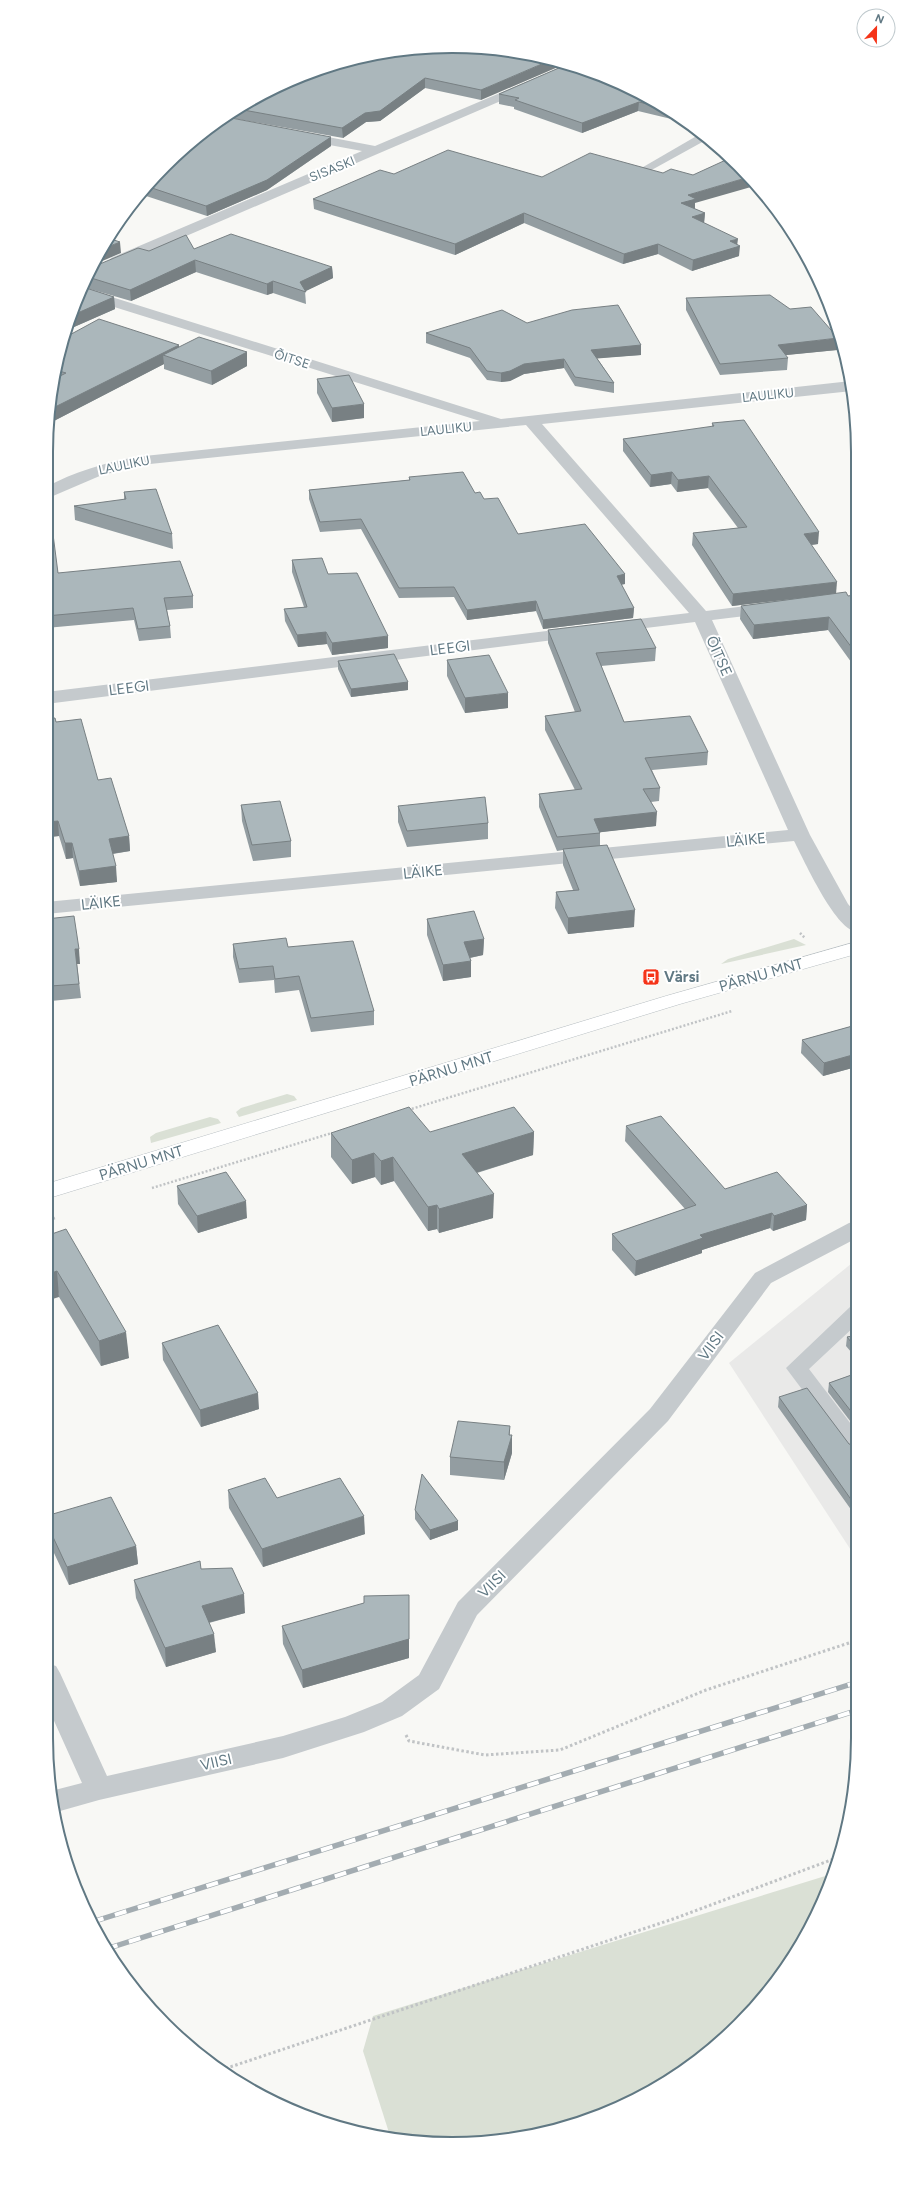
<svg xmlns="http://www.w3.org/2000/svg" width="904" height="2190" viewBox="0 0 904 2190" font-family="Figtree,sans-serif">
  <rect width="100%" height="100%" fill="#f8f8f5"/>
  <path fill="#e9e9e8" d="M857 1259 858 1561 729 1363Z"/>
  <g fill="#dae0d5">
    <path d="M794 939 806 945 721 964 728 959Z"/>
    <path d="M287 1094 294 1096 297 1100 239 1117 236 1112 241 1108Z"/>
    <path d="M210 1117 218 1119 221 1123 151 1143 150 1137 156 1133Z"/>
    <path d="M835 1873 816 1918 774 1985 720 2043 655 2089 607 2113 531 2136 452 2144 391 2139 363 2051 373 2016Z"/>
  </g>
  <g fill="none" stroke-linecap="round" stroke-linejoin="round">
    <g stroke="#b7bec2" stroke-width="1">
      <path id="secondary" d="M856 942V954L680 1004 46 1199V1184L666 996Z"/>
    </g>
    <g stroke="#c0c3c5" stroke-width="2.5" stroke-dasharray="2 2" stroke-linecap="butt">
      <path d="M800 933 805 938"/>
      <path d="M408 1110 732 1011"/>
      <path d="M152 1188 332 1133"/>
      <path d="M46 1221 55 1218"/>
    </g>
    <g stroke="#c0c3c5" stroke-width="3" stroke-dasharray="2.5 2.5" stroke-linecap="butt">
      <path d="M406 1735 409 1741 485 1755 560 1750 706 1690 858 1640"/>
      <path d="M221 2070 676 1918 839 1857"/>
    </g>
    <g fill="#c5cacd" fill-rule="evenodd">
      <path d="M700 134 706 140 648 172 644 173 638 170Z"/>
      <path d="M857 1305V1324L809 1369 857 1432V1455L849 1452 786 1368 850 1307Z"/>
    </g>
    <g fill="#c5cacd" fill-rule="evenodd">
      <path d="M568 64 580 67 121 264H111L109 261 111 258 362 151 297 139 295 136 297 133 302 132 375 146Z"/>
      <path d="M83 288 501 419 851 381 852 391 542 424 706 611 771 603 777 604 780 608 777 612 771 613 712 620 810 835 848 904 856 913V932C834 927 805 862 794 841L46 914V902L788 830 695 622 613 632 607 631 604 627 607 623 613 622 689 613 526 425 150 464 102 475 46 499V487C74 472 104 463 135 457L480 421 79 296Z"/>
      <path d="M579 627 585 628 588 632 585 636 46 704V692Z"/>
      <path d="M857 1221V1238L771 1283 668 1421 477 1615 439 1689 402 1716 364 1732 283 1758 99 1800 53 1813 51 1791 82 1783 46 1703V1663L56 1666 60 1673 107 1776 283 1736 345 1717 382 1702 419 1675 458 1602 650 1409 755 1273 849 1223Z"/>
    </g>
    <use href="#secondary" fill="#fff" fill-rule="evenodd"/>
    <g stroke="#a3acb1" stroke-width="5.5">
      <g id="rail">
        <path d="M92 1922 858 1682"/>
        <path d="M106 1949 858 1710"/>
      </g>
    </g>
    <use href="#rail" stroke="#fff" stroke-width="4" stroke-dasharray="12" stroke-linecap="butt"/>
  </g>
  <g fill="#939da1">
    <path d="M505 49 481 100 425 88 380 121 366 122 343 138 226 117 272 88Z"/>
    <path d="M582 67 678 115 688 123 638 111 582 133 514 109V107L499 104V94Z"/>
    <path d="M331 146 267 190 207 216 140 194 147 184Z"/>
    <path d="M663 173 693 175 695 203V209L705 213 704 223 738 245 739 256 692 271 658 254 623 264 524 223 455 255 314 209 313 199 394 174 542 177Z"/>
    <path d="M194 249 332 267 333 278 305 291 306 304 273 293 267 295 196 272 131 301 83 287 93 266 149 251Z"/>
    <path d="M83 287 114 297 115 309 74 327 67 325V322Z"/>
    <path d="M686 298 837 350 785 355 788 358 787 370 720 375 686 310Z"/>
    <path d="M527 323 641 345V355L597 358 614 383V393L575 386 564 368 524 374 510 381 501 382 487 380 470 358 426 343V333Z"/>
    <path d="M64 338 179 347 247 352V366L212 385 164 369V364L48 424 50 399Z"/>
    <path d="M317 379 364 418 332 422 317 393Z"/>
    <path d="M712 423 818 544 811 545 836 594 848 596 855 595V666H854L828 630 753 639 740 619 741 606 806 597 732 606 692 545 693 533 738 528 708 488 677 492 671 484 650 487 623 451V439L712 427Z"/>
    <path d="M409 477 475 493 484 499 518 534 625 574V584L621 585 634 608 633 618 543 629 536 611 467 620 454 597 399 598 361 529 320 532 309 499V490L409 480Z"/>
    <path d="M124 492 172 534 173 549 75 520 74 506 124 500Z"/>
    <path d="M46 511 58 573 193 596V608L167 610 170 626 171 638 139 641 134 620 46 628Z"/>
    <path d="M292 560 328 574 388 648 332 655 327 644 298 647 285 621 284 609 304 607 292 572Z"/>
    <path d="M548 630 656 648 655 661 601 666 624 722 708 752 707 765 652 770 660 788 659 801 651 802 656 826 600 832V845L634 927 568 934 555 908 556 892 573 890 563 865V850L557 851 539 807V794L575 790 545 730V716L575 712 548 643Z"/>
    <path d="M447 660 508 708 465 713 447 676Z"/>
    <path d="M338 661 408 682V690L351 697 338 669Z"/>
    <path d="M46 719 56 722 98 780 129 836 130 851 113 854 117 882 80 886 73 858 66 859 59 836 49 837 46 823Z"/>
    <path d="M241 805 291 841V857L253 861 242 821Z"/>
    <path d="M398 806 488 823V839L407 847 398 822Z"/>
    <path d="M46 919 80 964H77L81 998 51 1001 46 976Z"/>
    <path d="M427 919 484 939 483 955 470 958 471 961V977L443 981 427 935Z"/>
    <path d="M233 944 288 947 374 1011V1025L311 1032 299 990 275 993 274 980 239 983 233 957Z"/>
    <path d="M856 1025V1067L823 1076 801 1053 802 1040Z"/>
    <path d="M626 1126 725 1189 807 1205 806 1220 773 1231 770 1228 702 1250V1253L635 1276 612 1250V1234L685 1209 625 1141Z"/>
    <path d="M534 1132 533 1155 477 1173 493 1218 439 1233 437 1229 428 1231 394 1181 381 1185 375 1177 352 1184 331 1157V1133Z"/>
    <path d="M177 1186 247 1218 198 1233 178 1204Z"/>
    <path d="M46 1236 129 1358 101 1366 59 1297Z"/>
    <path d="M857 1335V1359L846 1346 847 1337Z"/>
    <path d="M162 1343 259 1409 201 1427 163 1360Z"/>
    <path d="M857 1373V1430L828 1392 829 1383Z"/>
    <path d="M779 1397 849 1444 857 1446V1518L778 1407Z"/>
    <path d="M510 1435 512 1453 504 1480 450 1475V1457Z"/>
    <path d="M228 1490 277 1498 365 1534 263 1567 229 1508Z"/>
    <path d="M415 1510 458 1521V1530L430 1540 415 1519Z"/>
    <path d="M46 1516 136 1546 138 1564 69 1585 46 1536Z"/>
    <path d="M201 1569 245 1613 209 1623 216 1652 166 1667 136 1598 134 1580Z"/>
    <path d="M282 1626 409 1658 303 1688 283 1644Z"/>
  </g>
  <g fill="#788083">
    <path d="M551 60 565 64 481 100V90Z"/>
    <path d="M425 78V88L380 121 366 122 343 138 342 128 365 113Z"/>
    <path d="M639 102 638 111 582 133V123Z"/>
    <path d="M331 137V146L267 190 207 216 206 206Z"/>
    <path d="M749 177 758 185 695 203V209L681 203 688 195Z"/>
    <path d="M524 213V223L455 255V244Z"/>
    <path d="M705 213 704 223 692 217Z"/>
    <path d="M738 239 737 246H740L739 256 692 271 693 260 730 241Z"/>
    <path d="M120 242 121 253 93 265 100 250Z"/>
    <path d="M658 244V254L623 264 624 254Z"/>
    <path d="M195 260 196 272 131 301 130 290Z"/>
    <path d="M332 267 333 278 304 292 300 282Z"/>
    <path d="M273 281V293L267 295V284Z"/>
    <path d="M114 297 115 309 74 327 73 315Z"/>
    <path d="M838 338 837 350 777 356 778 345Z"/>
    <path d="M179 345V357L163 355 164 364 48 424 49 410Z"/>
    <path d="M641 345V355L591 359V350Z"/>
    <path d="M247 352V366L212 385 211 371Z"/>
    <path d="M564 359V368L524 374 510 381 501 382V373L524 364Z"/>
    <path d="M364 404V418L332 422V408Z"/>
    <path d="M672 472 671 484 650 487 651 475Z"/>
    <path d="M709 476 708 488 677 492 678 480Z"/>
    <path d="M819 532 818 544 803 546 804 534Z"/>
    <path d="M625 574V584L616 585 617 576Z"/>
    <path d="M837 582 836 594 732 606 733 594Z"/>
    <path d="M536 601V611L467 620V610Z"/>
    <path d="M634 608 633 618 543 629V620Z"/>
    <path d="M829 617 828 630 753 639 754 625Z"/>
    <path d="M326 632 327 644 298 647 297 635Z"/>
    <path d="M388 636V648L332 655V643Z"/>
    <path d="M408 682V690L351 697V689Z"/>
    <path d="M508 693V708L465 713V698Z"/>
    <path d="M657 812 656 826 594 833V819Z"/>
    <path d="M58 821 59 836 49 837 48 822Z"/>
    <path d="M129 836 130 851 110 854 109 839Z"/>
    <path d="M65 843H72L73 858 66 859Z"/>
    <path d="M116 866 117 882 80 886 79 871Z"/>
    <path d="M635 910 634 927 568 934V918Z"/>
    <path d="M484 939 483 955 464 959V942Z"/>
    <path d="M75 949H79L80 964H76Z"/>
    <path d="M471 961V977L443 981V965Z"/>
    <path d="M856 1054V1067L823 1076 824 1063Z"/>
    <path d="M534 1132 533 1155 462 1177V1154Z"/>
    <path d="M374 1153 375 1177 352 1184V1160Z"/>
    <path d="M393 1157 394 1181 381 1185V1161Z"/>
    <path d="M494 1194 493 1218 439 1233V1209Z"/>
    <path d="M246 1201 247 1218 198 1233 197 1216Z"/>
    <path d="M437 1205V1229L428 1231V1207Z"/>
    <path d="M807 1205 806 1220 773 1231 774 1216Z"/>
    <path d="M772 1213 770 1228 702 1250V1253L635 1276 636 1261 700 1235Z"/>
    <path d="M57 1271 59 1297 46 1301V1275Z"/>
    <path d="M126 1332 129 1358 101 1366 99 1341Z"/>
    <path d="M258 1393 259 1409 201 1427 200 1410Z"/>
    <path d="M510 1426 509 1445 512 1435V1453L504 1480V1462Z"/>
    <path d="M364 1516 365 1534 263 1567 262 1549Z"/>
    <path d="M458 1521V1530L430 1540V1530Z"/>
    <path d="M136 1546 138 1564 69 1585 67 1567Z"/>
    <path d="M244 1594 245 1613 203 1624 202 1606Z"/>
    <path d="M409 1595V1658L303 1688 302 1670Z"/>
    <path d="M214 1634 216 1652 166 1667 165 1648Z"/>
  </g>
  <g fill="#abb7bb" stroke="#788083">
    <path d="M425 47 505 49 551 60 481 90 425 78 380 111 365 113 342 128 238 109 272 88 347 60Z"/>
    <path d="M568 64 582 67 664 108 639 102 582 123 515 100 519 98 499 94Z"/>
    <path d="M226 117 331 137 267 180 206 206 146 186 205 130Z"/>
    <path d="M448 150 542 177 590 153 663 173 671 169 693 175 728 159 749 177 688 195 696 199 681 203 705 213 692 217 738 239 730 241 740 246 693 260 658 244 624 254 524 213 455 244 313 199 380 170 394 174Z"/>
    <path d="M231 234 332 267 300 282 306 292 273 281 267 284 195 260 130 290 88 277 93 266H95L138 248 149 251 186 235 194 249Z"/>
    <path d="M108 238 120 242 100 250V249Z"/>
    <path d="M83 287 114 297 73 315H71Z"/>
    <path d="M770 295 790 309 811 307 838 338 778 345 788 358 720 364 686 298Z"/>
    <path d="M618 305 641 345 591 350 614 383 575 377 564 359 524 364 510 371 501 373 487 371 470 348 426 333 502 310 527 323 572 310Z"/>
    <path d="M99 319 179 345 49 410 50 399 54 379 66 373 56 370 64 338Z"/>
    <path d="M199 337 247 352 211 371 163 355Z"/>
    <path d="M349 375 364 404 332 408 317 379Z"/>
    <path d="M744 420 819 532 804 534 837 582 733 594 693 533 747 527 709 476 678 480 672 472 651 475 623 439 714 426 712 423Z"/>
    <path d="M463 472 475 493 480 492 484 499 498 498 518 534 585 524 625 574 617 576 634 608 543 620 536 601 467 610 454 587 399 588 361 519 320 522 309 490 410 480 409 477Z"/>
    <path d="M156 489 172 534 74 506 126 499 124 492Z"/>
    <path d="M46 511H50L58 573 180 561 193 596 164 598 170 626 138 629 133 608 46 616Z"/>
    <path d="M322 558 328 574 357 573 388 636 332 643 326 632 297 635 284 609 307 607 292 560Z"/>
    <path d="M846 592 848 596 855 595V652L829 617 754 625 741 606Z"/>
    <path d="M641 619 656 648 596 653 624 722 690 716 708 752 645 758 660 788 643 789 657 812 594 819 600 833 557 837 539 794 582 789 545 716 581 711 548 630Z"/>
    <path d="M394 654 408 682 351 689 338 661Z"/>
    <path d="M489 655 508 693 465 698 447 660Z"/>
    <path d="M55 718 56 722 81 719 98 780 111 778 129 836 109 839 116 866 79 871 72 843H65L58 821 48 822 46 814V719Z"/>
    <path d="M485 797 488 823 407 831 398 806Z"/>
    <path d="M280 801 291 841 252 845 241 805Z"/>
    <path d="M607 845 635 910 568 918 556 892 579 890 563 849Z"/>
    <path d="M474 911 484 939 464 942 471 961 443 965 427 919Z"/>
    <path d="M74 916 79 949H75L79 984 50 986 46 969V919Z"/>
    <path d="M286 938 288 947 353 941 374 1011 311 1018 299 976 275 979 273 966 239 969 233 944Z"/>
    <path d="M856 1025V1054L824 1063 802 1040Z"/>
    <path d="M409 1107 430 1132 514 1107 534 1132 462 1154 494 1194 439 1209 437 1205 428 1207 393 1157 381 1161 374 1153 352 1160 331 1133Z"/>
    <path d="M661 1116 725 1189 777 1172 807 1205 774 1216 772 1213 700 1235 703 1238 636 1261 612 1234 696 1205 626 1126Z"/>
    <path d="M226 1172 246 1201 197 1216 177 1186Z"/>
    <path d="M66 1229 126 1332 99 1341 57 1271 46 1275V1236Z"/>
    <path d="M218 1325 258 1393 200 1410 162 1343Z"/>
    <path d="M857 1335V1349L847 1337Z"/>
    <path d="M857 1373V1419L829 1383Z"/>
    <path d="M807 1388 849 1444 857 1446V1508L779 1397Z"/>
    <path d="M458 1421 510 1426 509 1435H512L504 1462 450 1457Z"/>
    <path d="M422 1474 458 1521 430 1530 415 1510Z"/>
    <path d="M265 1478 277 1498 340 1478 364 1516 262 1549 228 1490Z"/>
    <path d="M111 1497 136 1546 67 1567 46 1522V1516Z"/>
    <path d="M200 1561 201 1569 232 1568 244 1594 202 1606 214 1634 165 1648 134 1580Z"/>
    <path d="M409 1595V1639L302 1670 282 1626 364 1603V1596Z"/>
  </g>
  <defs>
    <g id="bus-square" transform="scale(0.9)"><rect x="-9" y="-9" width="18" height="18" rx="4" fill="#f53318" stroke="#fff"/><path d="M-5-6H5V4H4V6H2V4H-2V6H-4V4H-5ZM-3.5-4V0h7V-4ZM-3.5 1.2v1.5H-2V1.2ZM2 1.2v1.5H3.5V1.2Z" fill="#fff"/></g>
  </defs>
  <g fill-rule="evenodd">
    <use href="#bus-square" x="651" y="977"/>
  </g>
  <g text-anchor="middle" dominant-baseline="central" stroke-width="4" stroke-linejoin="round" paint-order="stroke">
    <g font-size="13" fill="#607883" stroke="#fff">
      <text transform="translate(332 169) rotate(-22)">SISASKI</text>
      <text transform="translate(292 359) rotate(18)">ÕITSE</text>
      <text transform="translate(768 395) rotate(-6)">LAULIKU</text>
      <text transform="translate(446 429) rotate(-6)">LAULIKU</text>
      <text transform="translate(124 465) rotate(-12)">LAULIKU</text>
    </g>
    <g font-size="15" fill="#607883" stroke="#fff">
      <text transform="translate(450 648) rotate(-7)">LEEGI</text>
      <text transform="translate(719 656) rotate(66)">ÕITSE</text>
      <text transform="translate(129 688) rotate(-7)">LEEGI</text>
      <text transform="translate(746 840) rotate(-6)">LÄIKE</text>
      <text transform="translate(423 872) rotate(-6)">LÄIKE</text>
      <text transform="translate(101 903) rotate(-6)">LÄIKE</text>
      <text transform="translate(761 975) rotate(-16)">PÄRNU MNT</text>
      <text transform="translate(451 1069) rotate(-17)">PÄRNU MNT</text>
      <text transform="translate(141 1163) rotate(-17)">PÄRNU MNT</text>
      <text transform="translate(711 1346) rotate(-53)">VIISI</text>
      <text transform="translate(492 1584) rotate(-45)">VIISI</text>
      <text transform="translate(216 1762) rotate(-13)">VIISI</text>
    </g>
    <g font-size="15" font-weight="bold" fill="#607883" stroke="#fff" text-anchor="start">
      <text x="664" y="977">Värsi</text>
    </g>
  </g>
  <path d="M0 0H904V2190H0ZM452 53H452A399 399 0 0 1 851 452V1738A399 399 0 0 1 452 2137H452A399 399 0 0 1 53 1738V452A399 399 0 0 1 452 53Z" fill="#fff" fill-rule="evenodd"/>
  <path fill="none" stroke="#607883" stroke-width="2" d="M452 53H452A399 399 0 0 1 851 452V1738A399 399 0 0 1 452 2137H452A399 399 0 0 1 53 1738V452A399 399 0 0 1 452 53Z"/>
  <g transform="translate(876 28) rotate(22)"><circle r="19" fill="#ffffff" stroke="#bfc9cd"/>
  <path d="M0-3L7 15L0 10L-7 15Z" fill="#f53318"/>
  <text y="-6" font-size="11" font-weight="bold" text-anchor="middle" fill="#607883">N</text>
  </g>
</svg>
